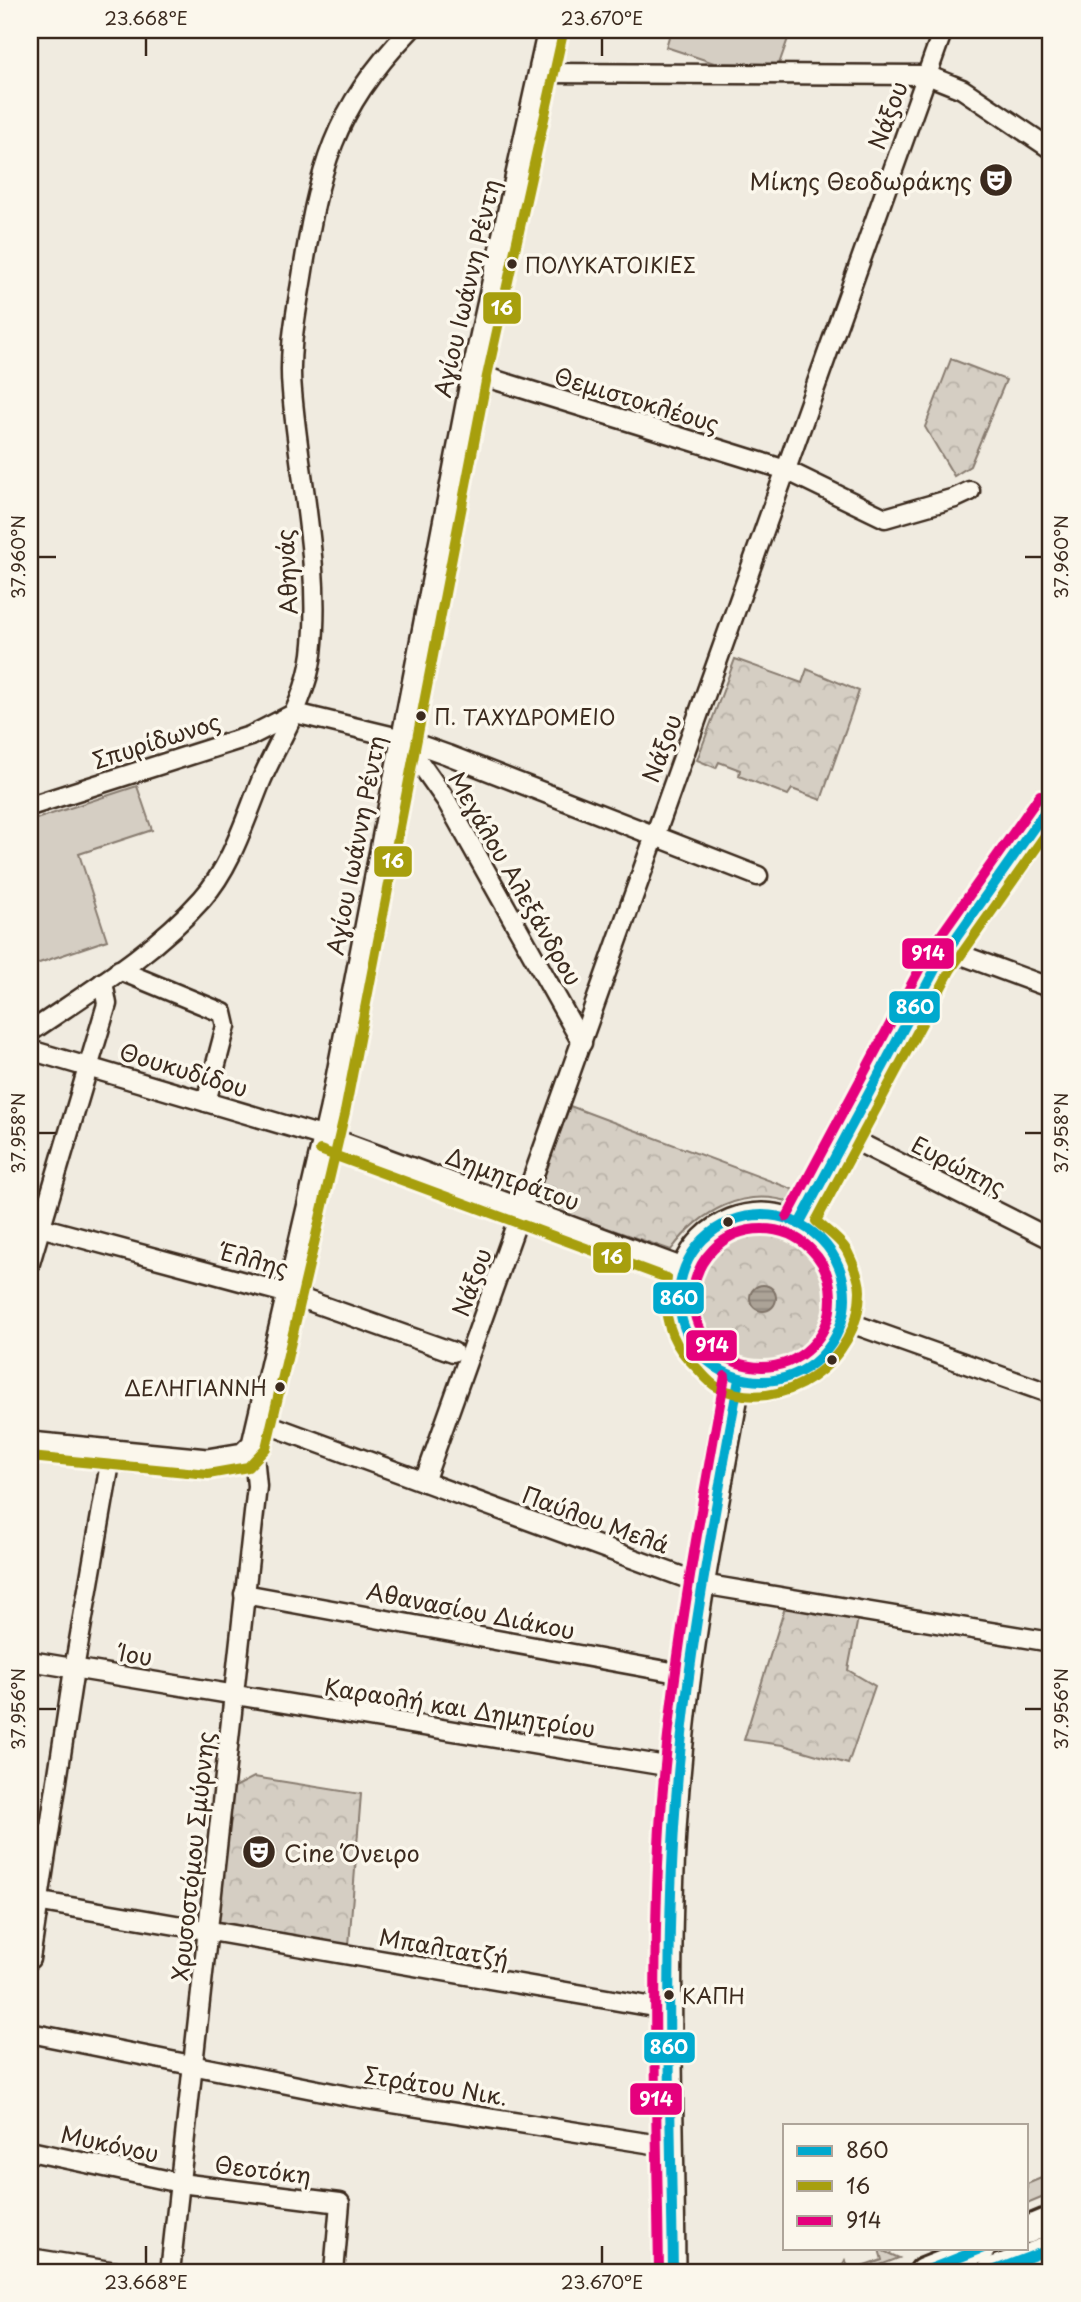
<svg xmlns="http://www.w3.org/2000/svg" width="1081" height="2302" viewBox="0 0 1081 2302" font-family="'Playpen Sans',sans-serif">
  <defs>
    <pattern id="forest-crowns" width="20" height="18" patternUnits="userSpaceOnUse" patternTransform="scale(1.75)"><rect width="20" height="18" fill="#d5cec3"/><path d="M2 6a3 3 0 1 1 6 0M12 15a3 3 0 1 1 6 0" fill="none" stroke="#b8b1a7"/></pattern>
    <pattern id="water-rules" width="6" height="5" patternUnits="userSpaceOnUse" patternTransform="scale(1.75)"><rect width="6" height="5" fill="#aca397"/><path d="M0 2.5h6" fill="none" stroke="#8d857b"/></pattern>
  </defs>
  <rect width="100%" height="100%" fill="#f0ebe0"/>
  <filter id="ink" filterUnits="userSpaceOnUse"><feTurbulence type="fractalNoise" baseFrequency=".0143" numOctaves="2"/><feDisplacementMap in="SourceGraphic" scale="14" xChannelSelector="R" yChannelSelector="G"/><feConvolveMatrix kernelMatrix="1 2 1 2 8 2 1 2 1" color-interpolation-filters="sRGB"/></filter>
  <g filter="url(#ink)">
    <g fill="#d5cec3" stroke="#887c70" stroke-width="2">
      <path d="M671 30H791L779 64 714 63 666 47Z"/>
      <path d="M137 786 152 830 79 854 107 940 30 966V821Z"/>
      <path d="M1051 2174V2194L1027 2204V2184Z"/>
      <path d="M879 2249 899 2258 862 2272H839L845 2260 850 2271 882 2260Z"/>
    </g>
    <g fill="url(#forest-crowns)" stroke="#887c70" stroke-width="2">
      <path d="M951 359 1006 380 970 466 954 476 925 427Z"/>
      <path d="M735 659 802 683 807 669 859 691 821 800 792 789 788 795 739 776 740 770 719 762 716 768 697 760Z"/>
      <path d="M570 1106 800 1192 793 1203C744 1186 700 1211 671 1250L534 1203Z"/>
      <circle cx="760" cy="1298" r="66"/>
      <path d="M786 1604 858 1618 848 1670 875 1686 848 1764 783 1745 744 1740Z"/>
      <path d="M254 1777 361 1794 349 1945 215 1921 227 1791Z"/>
    </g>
    <circle fill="url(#water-rules)" stroke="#7f7367" stroke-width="2" cx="763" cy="1298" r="13"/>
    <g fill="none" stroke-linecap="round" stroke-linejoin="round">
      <g stroke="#3b2a1e" stroke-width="23">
        <g id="minor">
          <path d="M541 73 927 75 962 89 1051 149"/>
          <path d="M473 373 786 470 885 518 955 498 970 491"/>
          <path d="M295 713 403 739 448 755 758 876"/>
          <path d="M403 739 446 800 582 1043"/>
          <path d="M30 806 250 736 295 713"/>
          <path d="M948 950 1051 988"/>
          <path d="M119 970 223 1013 226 1026 206 1102"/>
          <path d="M30 1032C90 991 154 953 202 899 231 867 245 820 261 781 279 739 306 701 312 654 322 566 299 477 292 391 288 353 296 314 302 277 319 169 332 111 410 30"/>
          <path d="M30 1050 325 1137"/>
          <path d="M844 1135 1051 1239"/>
          <path d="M40 1227 289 1294 453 1352"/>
          <path d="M30 1263 107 1004 103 982"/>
          <path d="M842 1320 1051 1394"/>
          <path d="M259 1421 702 1584 1051 1642"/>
          <path d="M424 1482 943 30"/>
          <path d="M244 1594 688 1675"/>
          <path d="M30 1661 678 1768"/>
          <path d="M30 1900 671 2010"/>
          <path d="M30 1959 74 1669 112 1452"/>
          <path d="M30 2033 348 2096 672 2147"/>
          <path d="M30 2151 180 2183 340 2203 334 2272"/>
          <path d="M30 2258 116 2272"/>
          <path d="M170 2272 257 1486 253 1444"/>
        </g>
      </g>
      <g stroke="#3b2a1e" stroke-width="26">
        <g id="tertiary">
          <path d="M325 1137 683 1269"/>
          <path d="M30 1443 207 1460 243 1454 253 1444 331 1109 473 373 549 30"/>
        </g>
      </g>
      <g stroke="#3b2a1e" stroke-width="28">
        <g id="secondary">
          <circle cx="762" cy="1298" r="83"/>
          <path d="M799 1224 939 962 1051 803"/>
          <path d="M673 2272C672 2104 663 1933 679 1765 690 1635 716 1507 739 1379"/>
        </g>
      </g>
      <g stroke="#3b2a1e" stroke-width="32">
        <g id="primary">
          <path d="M1027 2230 1051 2220"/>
          <path d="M923 2272 983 2248"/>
          <path d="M990 2272 1051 2249"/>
        </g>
      </g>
      <use href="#minor" stroke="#fbf7ec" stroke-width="18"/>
      <use href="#tertiary" stroke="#fbf7ec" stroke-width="21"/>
      <use href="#secondary" stroke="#fbf7ec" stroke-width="23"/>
      <use href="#primary" stroke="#fbf7ec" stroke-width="26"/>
      <g stroke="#fbf7ec" stroke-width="16">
        <g id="bus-1">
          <circle cx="762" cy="1298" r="83"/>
          <path d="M799 1224 939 962 1051 803"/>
          <path d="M673 2272C671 2124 665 1976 674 1828 683 1677 712 1528 739 1379"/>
          <path d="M923 2272 983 2248"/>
          <path d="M990 2272 1051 2249"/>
        </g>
      </g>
      <g stroke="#fbf7ec" stroke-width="16">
        <g id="bus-2">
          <path d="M320 1150 667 1278C662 1311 669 1342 694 1365 701 1372 709 1383 717 1387 782 1418 860 1361 860 1291 860 1280 852 1261 847 1251 841 1240 826 1230 816 1221L951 969 1051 827"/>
          <path d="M30 1457 208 1474 248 1467 266 1448 345 1112 487 376 563 33"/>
        </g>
      </g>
      <g stroke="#fbf7ec" stroke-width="16">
        <g id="bus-3">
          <path d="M787 1217 927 955 1040 795"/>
          <circle cx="762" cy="1298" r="69"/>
          <path d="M659 2272C657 2124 651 1975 660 1827 670 1675 698 1526 725 1376"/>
        </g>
      </g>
      <use href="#bus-1" stroke="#00a9ce" stroke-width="10"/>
      <use href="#bus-2" stroke="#a79f0e" stroke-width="10"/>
      <use href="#bus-3" stroke="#e5007d" stroke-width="10"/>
    </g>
  </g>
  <path fill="none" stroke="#3b2a1e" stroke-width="2.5" d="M146 38V56M602 38V56M38 557H56M1025 557H1042M38 1133H56M1025 1133H1042M38 1709H56M1025 1709H1042M146 2246V2264M602 2246V2264"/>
  <defs>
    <g id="theatre-disc" transform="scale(1.75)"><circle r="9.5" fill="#3b2a1e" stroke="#fbf7ec"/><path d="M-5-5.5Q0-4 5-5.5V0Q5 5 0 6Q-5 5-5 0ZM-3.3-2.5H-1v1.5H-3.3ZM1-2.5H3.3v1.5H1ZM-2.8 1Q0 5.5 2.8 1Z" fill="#fff"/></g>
  </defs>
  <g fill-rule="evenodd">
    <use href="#theatre-disc" x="996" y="180"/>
    <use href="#theatre-disc" x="259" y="1852"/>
  </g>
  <g fill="#3b2a1e" stroke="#fbf7ec" stroke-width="2.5">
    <circle cx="512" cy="264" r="6"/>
    <circle cx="421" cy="716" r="6"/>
    <circle cx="728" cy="1222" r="6"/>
    <circle cx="832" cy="1360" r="6"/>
    <circle cx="280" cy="1387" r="6"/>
    <circle cx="669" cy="1995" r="6"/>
  </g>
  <g text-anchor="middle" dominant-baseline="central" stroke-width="7" stroke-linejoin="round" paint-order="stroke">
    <g font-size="21" fill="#3b2a1e" stroke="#fbf7ec" text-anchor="start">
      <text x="525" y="264">ΠΟΛΥΚΑΤΟΙΚΙΕΣ</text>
      <text x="434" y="716">Π. ΤΑΧΥΔΡΟΜΕΙΟ</text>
      <text x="267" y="1387" text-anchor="end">ΔΕΛΗΓΙΑΝΝΗ</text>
      <text x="682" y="1995">ΚΑΠΗ</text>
    </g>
    <g font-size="23" fill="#3b2a1e" stroke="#fbf7ec">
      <text transform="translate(887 115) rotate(-70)">Νάξου</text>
      <text transform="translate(466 288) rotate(-77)">Αγίου Ιωάννη Ρέντη</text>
      <text transform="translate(637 399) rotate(17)">Θεμιστοκλέους</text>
      <text transform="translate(286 572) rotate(-93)">Αθηνάς</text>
      <text transform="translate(156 740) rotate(-18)">Σπυρίδωνος</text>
      <text transform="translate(661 748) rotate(-70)">Νάξου</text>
      <text transform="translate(355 845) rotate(-79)">Αγίου Ιωάννη Ρέντη</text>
      <text transform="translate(516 878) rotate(60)">Μεγάλου Αλεξάνδρου</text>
      <text transform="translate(184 1069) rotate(17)">Θουκυδίδου</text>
      <text transform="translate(959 1165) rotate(27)">Ευρώπης</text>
      <text transform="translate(513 1178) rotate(20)">Δημητράτου</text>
      <text transform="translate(255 1259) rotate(15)">Έλλης</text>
      <text transform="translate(471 1282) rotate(-70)">Νάξου</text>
      <text transform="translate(596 1519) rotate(20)">Παύλου Μελά</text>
      <text transform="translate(471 1610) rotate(11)">Αθανασίου Διάκου</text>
      <text transform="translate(136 1654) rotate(9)">Ίου</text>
      <text transform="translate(460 1707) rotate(9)">Καραολή και Δημητρίου</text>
      <text transform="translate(192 1856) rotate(-84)">Χρυσοστόμου Σμύρνης</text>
      <text transform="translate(444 1947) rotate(10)">Μπαλτατζή</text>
      <text transform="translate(436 2085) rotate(9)">Στράτου Νικ.</text>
      <text transform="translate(110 2143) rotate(12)">Μυκόνου</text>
      <text transform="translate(263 2169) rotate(7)">Θεοτόκη</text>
    </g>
    <g font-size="23" fill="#3b2a1e" stroke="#fbf7ec" text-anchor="end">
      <text x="972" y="180">Μίκης Θεοδωράκης</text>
      <text x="284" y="1852" text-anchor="start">Cine Όνειρο</text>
    </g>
  </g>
  <g stroke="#fbf7ec" stroke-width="2.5">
    <rect x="482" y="291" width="40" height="34" rx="7" fill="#a79f0e"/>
    <rect x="373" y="845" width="40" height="33" rx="7" fill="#a79f0e"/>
    <rect x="901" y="937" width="54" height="33" rx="7" fill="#e5007d"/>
    <rect x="888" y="990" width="53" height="34" rx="7" fill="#00a9ce"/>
    <rect x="592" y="1241" width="40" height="33" rx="7" fill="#a79f0e"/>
    <rect x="652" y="1281" width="53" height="34" rx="7" fill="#00a9ce"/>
    <rect x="685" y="1329" width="53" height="33" rx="7" fill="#e5007d"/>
    <rect x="643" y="2031" width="53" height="33" rx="7" fill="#00a9ce"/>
    <rect x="629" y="2082" width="54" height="34" rx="7" fill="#e5007d"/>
  </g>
  <g font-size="19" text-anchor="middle" font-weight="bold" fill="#fff">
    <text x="502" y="315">16</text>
    <text x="393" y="868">16</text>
    <text x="928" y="960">914</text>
    <text x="915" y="1014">860</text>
    <text x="612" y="1264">16</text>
    <text x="679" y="1305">860</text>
    <text x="712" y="1352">914</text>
    <text x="669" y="2054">860</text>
    <text x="656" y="2106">914</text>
  </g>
  <rect width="1081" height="2302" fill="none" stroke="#fbf7ec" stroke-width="77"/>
  <rect x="783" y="2124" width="245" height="126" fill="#fbf7ec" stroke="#aea59a" stroke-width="2"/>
  <rect x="797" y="2146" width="35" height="10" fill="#00a9ce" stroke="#aea59a" stroke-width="2"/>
  <text x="846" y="2158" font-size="21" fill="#3b2a1e">860</text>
  <rect x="797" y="2181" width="35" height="10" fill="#a79f0e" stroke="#aea59a" stroke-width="2"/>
  <text x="846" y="2194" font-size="21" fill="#3b2a1e">16</text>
  <rect x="797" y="2216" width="35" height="10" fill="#e5007d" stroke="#aea59a" stroke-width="2"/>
  <text x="846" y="2228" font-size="21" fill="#3b2a1e">914</text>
  <rect x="38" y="38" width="1004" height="2226" fill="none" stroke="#3b2a1e" stroke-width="2.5"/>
  <g font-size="18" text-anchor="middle" fill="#3b2a1e">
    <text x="146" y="25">23.668°E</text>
    <text x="602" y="25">23.670°E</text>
    <text transform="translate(19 557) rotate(-90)" y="6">37.960°N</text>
    <text transform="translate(1062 557) rotate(-90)" y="6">37.960°N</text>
    <text transform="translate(19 1133) rotate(-90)" y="6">37.958°N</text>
    <text transform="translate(1062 1133) rotate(-90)" y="6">37.958°N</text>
    <text transform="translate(19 1709) rotate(-90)" y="6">37.956°N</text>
    <text transform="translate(1062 1709) rotate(-90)" y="6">37.956°N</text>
    <text x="146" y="2289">23.668°E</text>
    <text x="602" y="2289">23.670°E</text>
  </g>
</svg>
